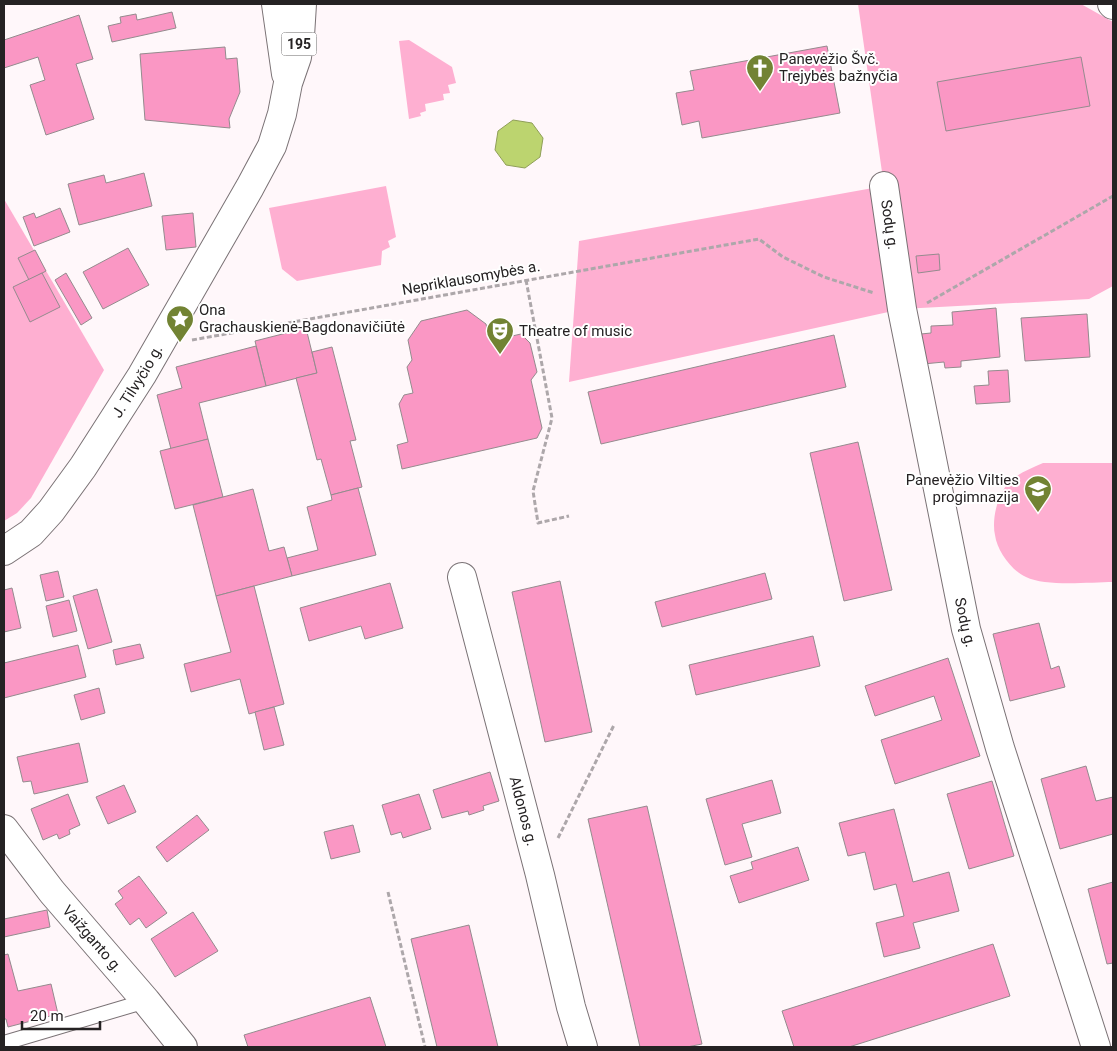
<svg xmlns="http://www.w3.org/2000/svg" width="1117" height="1051" viewBox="0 0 1117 1051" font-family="Roboto,sans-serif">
  <rect width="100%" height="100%" fill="#fff7fa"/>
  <g fill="#feafd1">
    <path d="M858 4H1081L1113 22V286L1089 299 902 309 569 382 579 241 884 186Z"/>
    <path d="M409 40 452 67 456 83 448 85 450 93 443 94 444 100 425 104 426 111 420 113 421 116 409 119 399 41Z"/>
    <path d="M386 186 396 237 388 241 390 247 382 251 381 265 297 281 282 269 269 208Z"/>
    <path d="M4 199 104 370 31 498 17 513 4 521Z"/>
    <path d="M1043 463H1113V582C1090 582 1046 587 1026 577 1012 571 997 551 995 535 992 522 996 502 1003 491 1011 475 1028 470 1043 463Z"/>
  </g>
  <path fill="#bcd46f" stroke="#8f9f58" d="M513 120 532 123 543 138 540 157 525 168 506 165 495 150 498 131Z"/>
  <g fill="#fa97c4" stroke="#948b8e">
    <path d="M172 12 176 28 112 42 108 26 121 23 120 17 136 14 137 20Z"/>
    <path d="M79 15 93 59 76 64 94 119 46 135 30 85 45 80 38 57 4 68V40Z"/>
    <path d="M827 46 840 113 702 138 699 121 682 125 676 93 694 90 690 71Z"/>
    <path d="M225 47 226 59 237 58 240 92 229 119 230 128 145 120 140 54Z"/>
    <path d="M1081 57 1090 106 946 131 937 82Z"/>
    <path d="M144 173 152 206 79 225 68 184 104 175 106 183Z"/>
    <path d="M60 208 70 232 34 246 23 217 34 213 36 218Z"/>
    <path d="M193 213 196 247 166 250 162 216Z"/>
    <path d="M128 248 149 285 103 309 83 272Z"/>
    <path d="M35 250 46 271 29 280 18 258Z"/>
    <path d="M939 254 940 270 918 273 916 256Z"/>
    <path d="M42 273 60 307 30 322 13 287Z"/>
    <path d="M66 273 92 318 81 325 55 280Z"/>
    <path d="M996 308 1000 357 961 361V367L945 368 944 362 923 364 921 334 931 333V326L953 325 952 312Z"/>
    <path d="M467 310 486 324 490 341 521 334 530 343 537 372 531 380 542 428 537 438 402 469 397 445 408 442 399 404 404 395 413 393 407 367 412 360 408 340 421 321Z"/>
    <path d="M1087 314 1090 357 1025 361 1021 318Z"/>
    <path d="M306 328 317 373 266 386 255 341Z"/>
    <path d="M834 335 846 387 601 444 588 392Z"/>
    <path d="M256 346 266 386 199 403 208 439 171 449 157 395 182 388 176 367Z"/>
    <path d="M332 347 356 440 350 441 362 487 331 495 321 459 317 460 296 378 317 373 312 352Z"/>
    <path d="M1008 370 1010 402 976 404 974 386 989 385 988 371Z"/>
    <path d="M208 439 223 497 175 509 160 451Z"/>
    <path d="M858 442 892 590 844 601 810 453Z"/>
    <path d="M358 488 376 555 292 576 287 558 318 550 307 507 332 500 331 495Z"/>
    <path d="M253 489 269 551 284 547 292 576 216 596 193 505Z"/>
    <path d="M58 571 64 597 46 601 40 575Z"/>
    <path d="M765 573 772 599 662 627 655 602Z"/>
    <path d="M560 581 592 732 545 742 512 592Z"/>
    <path d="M390 583 403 628 365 639 361 626 309 641 300 608Z"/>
    <path d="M254 586 284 704 249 714 240 679 191 692 184 664 231 652 216 596Z"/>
    <path d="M12 588 21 628 4 632V590Z"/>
    <path d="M97 589 112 642 88 649 73 596Z"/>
    <path d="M69 600 77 631 53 637 46 606Z"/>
    <path d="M1039 623 1051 669 1059 666 1065 687 1010 701 993 634Z"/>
    <path d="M813 636 820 666 696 695 689 665Z"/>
    <path d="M140 644 144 658 116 665 113 650Z"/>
    <path d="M78 645 86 677 4 698V663Z"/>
    <path d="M948 658 980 756 895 784 881 740 942 720 934 696 875 716 865 686Z"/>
    <path d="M99 688 105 713 81 720 74 695Z"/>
    <path d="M274 707 284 745 264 750 255 712Z"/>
    <path d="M79 743 88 782 34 794 31 781 23 782 17 757Z"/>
    <path d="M1086 766 1096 801 1113 797V834L1060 849 1041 779Z"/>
    <path d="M490 772 499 801 483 806 484 810 469 815 468 811 442 818 433 790Z"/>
    <path d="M772 780 781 813 742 824 752 857 725 865 706 799Z"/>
    <path d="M992 781 1014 856 969 869 947 794Z"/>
    <path d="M124 785 136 812 108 824 96 797Z"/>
    <path d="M68 794 80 825 69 830 70 834 59 839 57 834 43 840 31 809Z"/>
    <path d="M419 794 431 829 403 838 401 832 391 835 382 805Z"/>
    <path d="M647 806 702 1044 687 1047H640L588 819Z"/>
    <path d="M894 809 913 882 949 872 959 911 913 923 920 948 884 957 876 923 904 916 896 884 874 890 865 852 848 856 839 823Z"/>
    <path d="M197 815 209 830 167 862 156 847Z"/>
    <path d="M353 825 360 852 331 859 324 832Z"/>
    <path d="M798 847 809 880 739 903 730 876 753 869 751 862Z"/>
    <path d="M139 876 167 913 146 928 139 918 130 925 115 904 123 898 118 891Z"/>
    <path d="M1113 882V963L1107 964 1088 889Z"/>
    <path d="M47 910 50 927 4 937V919Z"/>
    <path d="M193 912 218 951 175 977 151 939Z"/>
    <path d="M469 925 498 1047H437L411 939Z"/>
    <path d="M993 944 1010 996 849 1047H794L782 1011Z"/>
    <path d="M8 954 18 991 51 984 58 1014 8 1027 6 1019H4V955Z"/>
    <path d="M370 997 386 1047H248L244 1035Z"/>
  </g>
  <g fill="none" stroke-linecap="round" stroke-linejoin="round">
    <g stroke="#7a7275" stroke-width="16">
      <path id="service" d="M4 1043 146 1001"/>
    </g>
    <g stroke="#7a7275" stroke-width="30">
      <g id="minor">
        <path id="s1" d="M884 186 902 309 966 629 1000 748 1096 1047"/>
        <path id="s2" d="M462 577 540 875 571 1007 583 1047"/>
        <path id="s3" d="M4 829 52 892 146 1001 183 1047"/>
      </g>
    </g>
    <g stroke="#7a7275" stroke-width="30">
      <g id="primary">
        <path d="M276 4 286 74"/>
        <path id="s4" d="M4 551 31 533 51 511 83 467 142 375 250 187 272 146 282 114 288 83 297 57 300 36 302 4"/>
      </g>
    </g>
    <g stroke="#7a7275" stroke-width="30">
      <path id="trunk" d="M1112 4 1113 5"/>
    </g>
    <g stroke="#ada7aa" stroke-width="3" stroke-dasharray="5 2.5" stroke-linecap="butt">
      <path d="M526 280 552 418 533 491 538 523 569 516"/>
      <path d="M927 303 1113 196"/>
      <path d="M192 340 759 239 783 257 824 277 874 293"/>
      <path d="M558 838 614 725"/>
      <path d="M388 892 425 1047"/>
    </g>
    <use href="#service" stroke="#fff" stroke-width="14"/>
    <use href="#minor" stroke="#fff" stroke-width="28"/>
    <use href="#primary" stroke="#fff" stroke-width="28"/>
    <use href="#trunk" stroke="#fff" stroke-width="28"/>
  </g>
  <defs>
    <g id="church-pin" transform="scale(1.4375)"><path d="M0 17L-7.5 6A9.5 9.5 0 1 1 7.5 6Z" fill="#728333" stroke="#fff"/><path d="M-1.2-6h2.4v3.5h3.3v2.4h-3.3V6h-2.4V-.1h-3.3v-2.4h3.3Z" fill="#fff"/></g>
    <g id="sight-pin" transform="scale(1.4375)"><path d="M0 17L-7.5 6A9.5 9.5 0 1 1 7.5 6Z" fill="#728333" stroke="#fff"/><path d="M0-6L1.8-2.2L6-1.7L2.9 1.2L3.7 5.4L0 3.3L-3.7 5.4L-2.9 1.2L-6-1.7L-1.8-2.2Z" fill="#fff"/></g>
    <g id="theatre-pin" transform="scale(1.4375)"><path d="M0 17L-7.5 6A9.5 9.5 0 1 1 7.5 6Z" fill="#728333" stroke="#fff"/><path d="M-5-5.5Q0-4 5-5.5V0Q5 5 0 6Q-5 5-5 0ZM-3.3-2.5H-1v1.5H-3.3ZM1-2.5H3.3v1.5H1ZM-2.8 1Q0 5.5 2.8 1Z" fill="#fff"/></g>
    <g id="school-pin" transform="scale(1.4375)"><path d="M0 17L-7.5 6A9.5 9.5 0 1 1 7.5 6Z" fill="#728333" stroke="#fff"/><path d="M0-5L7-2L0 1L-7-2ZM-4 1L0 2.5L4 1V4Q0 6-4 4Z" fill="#fff"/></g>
  </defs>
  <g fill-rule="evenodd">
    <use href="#church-pin" x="760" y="68"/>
    <use href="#sight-pin" x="180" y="319"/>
    <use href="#theatre-pin" x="500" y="331"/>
    <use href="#school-pin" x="1038" y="489"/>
  </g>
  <g text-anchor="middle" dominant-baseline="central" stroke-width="4" stroke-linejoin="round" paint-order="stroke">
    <rect fill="#fff" stroke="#666465" stroke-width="1" x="281.5" y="32.5" width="35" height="23" rx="4"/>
    <g font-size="14" font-weight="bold" fill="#252223">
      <text x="299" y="44">195</text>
    </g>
    <g font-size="15" fill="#252223" stroke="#fff" text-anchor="start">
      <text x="779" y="59">Panevėžio Švč.<tspan x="779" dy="17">Trejybės bažnyčia</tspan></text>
      <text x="199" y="310">Ona<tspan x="199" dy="17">Grachauskienė-Bagdonavičiūtė</tspan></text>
      <text x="519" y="331">Theatre of music</text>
      <text x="1019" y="480" text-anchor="end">Panevėžio Vilties<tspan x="1019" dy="17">progimnazija</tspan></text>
    </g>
    <g font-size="15" fill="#252223" stroke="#fff">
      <text stroke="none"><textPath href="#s1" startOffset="39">Sodų g.</textPath></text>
      <text transform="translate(471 278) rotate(-10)">Nepriklausomybės a.</text>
      <text stroke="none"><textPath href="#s4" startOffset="218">J. Tilvyčio g.</textPath></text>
      <text stroke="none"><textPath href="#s1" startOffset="444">Sodų g.</textPath></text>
      <text stroke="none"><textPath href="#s2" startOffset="242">Aldonos g.</textPath></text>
      <text stroke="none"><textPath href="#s3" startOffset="141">Vaižganto g.</textPath></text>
    </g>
  </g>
  <rect width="1117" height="1051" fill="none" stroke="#252223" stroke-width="10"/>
  <path d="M22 1021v8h78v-8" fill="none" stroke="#252223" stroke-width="2.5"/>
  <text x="30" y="1021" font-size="15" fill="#252223" stroke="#ffffff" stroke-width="4" paint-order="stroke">20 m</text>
</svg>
